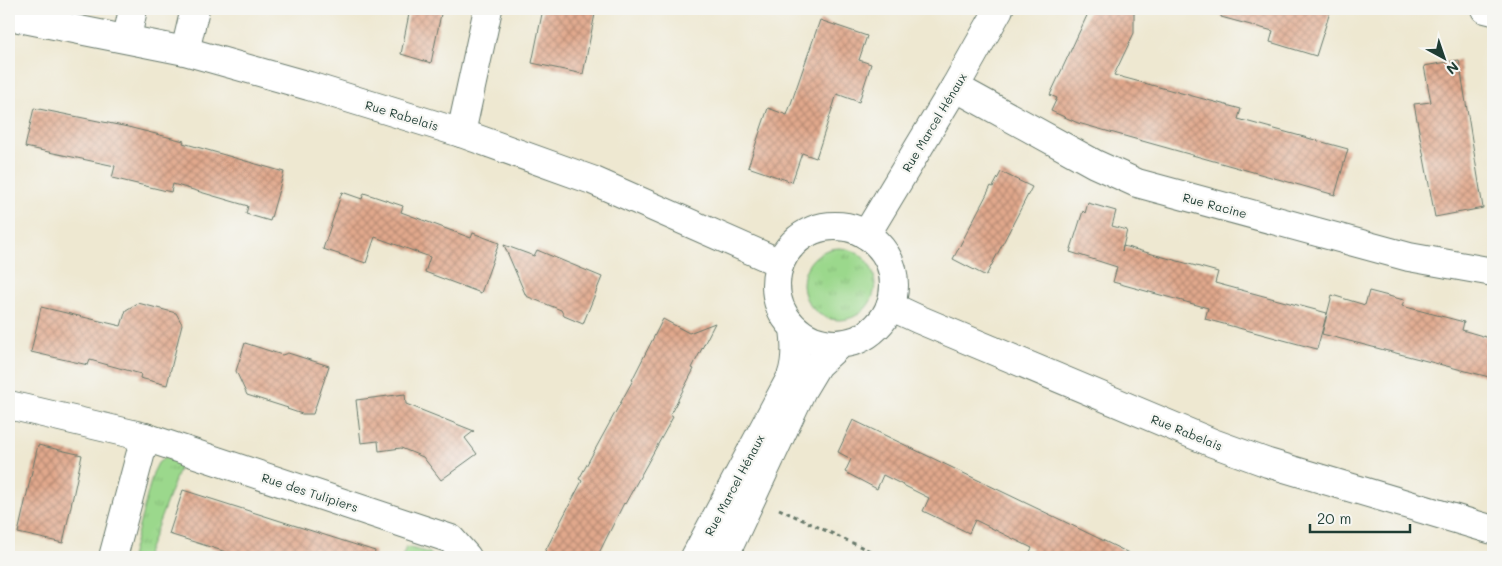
<svg xmlns="http://www.w3.org/2000/svg" width="1502" height="566" viewBox="0 0 1502 566" font-family="Mali,sans-serif">
  <defs>
    <pattern id="grass-tufts" width="24" height="20" patternUnits="userSpaceOnUse" patternTransform="scale(1.25)"><rect width="24" height="20" fill="#9bd88c"/><path d="M3 7l-1-3M5 7V3M7 7l1-3M15 17l-1-3M17 17v-4M19 17l1-3" fill="none" stroke="#85ba79"/></pattern>
    <pattern id="building-cross-hatch" width="8" height="8" patternUnits="userSpaceOnUse" patternTransform="scale(1.25)"><rect width="8" height="8" fill="#e1a88c"/><path d="M0 0l8 8M0 8l8-8" fill="none" stroke="#b68a73"/></pattern>
  </defs>
  <rect width="100%" height="100%" fill="#f6f6f2"/>
  <filter id="ink" filterUnits="userSpaceOnUse"><feTurbulence type="fractalNoise" baseFrequency=".02" numOctaves="2"/><feDisplacementMap in="SourceGraphic" scale="10" xChannelSelector="R" yChannelSelector="G"/><feConvolveMatrix kernelMatrix="1 2 1 2 8 2 1 2 1" color-interpolation-filters="sRGB"/></filter>
  <filter id="wash" filterUnits="userSpaceOnUse"><feTurbulence type="fractalNoise" baseFrequency=".0096" numOctaves="4" result="noise"/><feDisplacementMap in="SourceGraphic" scale="20" xChannelSelector="R" yChannelSelector="G"/><feGaussianBlur stdDeviation="1.12" result="paint"/><feColorMatrix in="noise" values="0 0 0 0 0 0 0 0 0 0 0 0 0 0 0 0 0 1.4 0 .05"/><feComposite in="paint" operator="in"/></filter>
  <g filter="url(#wash)">
    <rect width="100%" height="100%" fill="#eee8d1"/>
    <g fill="url(#grass-tufts)" stroke="#5d8a60">
      <circle cx="839" cy="284" r="36"/>
      <path d="M165 457 182 461 146 557H131L153 473 158 463Z"/>
      <path d="M406 547 430 553 433 557H402Z"/>
    </g>
    <g id="blocks">
      <g fill="url(#building-cross-hatch)">
        <path d="M410 9H442L431 63 401 54Z"/>
        <path d="M543 9H596L583 74 532 63Z"/>
        <path d="M1090 9H1134V33L1114 75 1241 109 1238 119 1348 149 1335 195 1078 123 1051 111 1057 98 1050 95Z"/>
        <path d="M1222 9H1331L1316 56 1270 42 1273 31 1221 17Z"/>
        <path d="M820 20 867 36 859 60 871 64 859 102 837 94 816 158 802 153 792 182 748 167 768 108 787 115Z"/>
        <path d="M1459 60 1483 208 1435 217 1414 104 1431 102 1424 66Z"/>
        <path d="M34 108 128 127 184 141 183 143 284 172 270 221 246 214 248 206 173 184 171 192 112 178 115 166 25 147Z"/>
        <path d="M1001 172 1032 187 986 276 953 259 991 186 993 187Z"/>
        <path d="M342 192 362 199 364 193 403 206 401 212 471 238 473 233 499 243 481 293 425 272 430 257 375 237 366 263 323 249Z"/>
        <path d="M1088 203 1116 211 1112 226 1127 230 1122 251 1123 246 1218 272 1215 283 1327 313 1317 349 1205 319 1208 308 1113 282 1117 267 1070 252 1083 211 1085 213Z"/>
        <path d="M504 245 534 256 537 250 602 277 583 324 564 316 561 310 526 296Z"/>
        <path d="M1369 291 1404 300 1402 306 1464 322 1462 330 1493 339V378L1322 334 1332 295 1365 305Z"/>
        <path d="M138 303 176 313 182 324 167 385 140 378 141 374 90 360 88 365 31 352 41 307 121 326 126 310Z"/>
        <path d="M663 319 689 333 715 323 692 368 694 369 670 415 673 417 625 504 624 503 597 557H542L582 481 579 479 633 380H632Z"/>
        <path d="M245 343 282 355 288 353 329 366 313 414H302L287 409 288 408 247 395 236 371Z"/>
        <path d="M405 394 406 404 474 431 465 438 477 454 441 480 423 457 401 448 379 451 378 441 361 443 356 400Z"/>
        <path d="M853 420 1057 518 1137 557H1027L1032 548 975 520 969 533 923 511 929 498 883 475 877 489 845 472 851 459 838 452Z"/>
        <path d="M38 445 82 455 63 543 18 533Z"/>
        <path d="M183 490 375 551 374 557H242L169 534Z"/>
      </g>
    </g>
  </g>
  <g filter="url(#ink)">
    <use href="#blocks" fill-opacity="0" stroke="#67796b" stroke-width="1"/>
    <g fill="none" stroke-linecap="round" stroke-linejoin="round">
      <g stroke="#67796b" stroke-width="30">
        <g id="minor">
          <path d="M1485 9 1493 11"/>
          <path d="M9 16 185 51 309 86 461 133 592 180 780 263"/>
          <path d="M127 38 133 9"/>
          <path d="M185 51 195 9"/>
          <path d="M955 87 1095 164 1137 183 1409 257 1493 272"/>
          <path d="M461 133 488 9"/>
          <circle cx="835" cy="285" r="59"/>
          <path d="M866 235 955 87 999 9"/>
          <path d="M890 306 918 319 1213 443 1268 463 1493 530"/>
          <path d="M9 405 145 437 451 539 467 557"/>
          <path d="M113 557 145 437"/>
          <path d="M695 557 791 377C797 361 796 344 794 328"/>
          <path d="M724 557 802 390 817 365 840 344"/>
        </g>
      </g>
      <path stroke="#67796b" stroke-width="3" stroke-dasharray="4 4" stroke-linecap="butt" d="M779 509 883 557"/>
      <use href="#minor" stroke="#fff" stroke-width="28"/>
    </g>
  </g>
  <g text-anchor="middle" dominant-baseline="central" stroke-width="4.5" stroke-linejoin="round" paint-order="stroke">
    <g font-size="12" fill="#1f3d34" stroke="#f6f6f2">
      <text transform="translate(402 115) rotate(17)">Rue Rabelais</text>
      <text transform="translate(934 122) rotate(-59)">Rue Marcel Hénaux</text>
      <text transform="translate(1215 205) rotate(15)">Rue Racine</text>
      <text transform="translate(1187 432) rotate(22)">Rue Rabelais</text>
      <text transform="translate(734 485) rotate(-62)">Rue Marcel Hénaux</text>
      <text transform="translate(310 492) rotate(18)">Rue des Tulipiers</text>
    </g>
  </g>
  <rect width="1502" height="566" fill="none" stroke="#f6f6f2" stroke-width="30"/>
  <g transform="translate(1444 58) rotate(140)" stroke="#f6f6f2" stroke-width="4" paint-order="stroke">
  <path d="M0-4L9 19L0 12L-9 19Z" fill="#1f3d34"/>
  <text y="-8" font-size="14" font-weight="bold" text-anchor="middle" fill="#1f3d34">N</text>
  </g>
  <path d="M1310 524v8h100v-8" fill="none" stroke="#1f3d34" stroke-width="2.5"/>
  <text x="1317" y="524" font-size="15" fill="#1f3d34" stroke="#f6f6f2" stroke-width="4" paint-order="stroke">20 m</text>
</svg>
